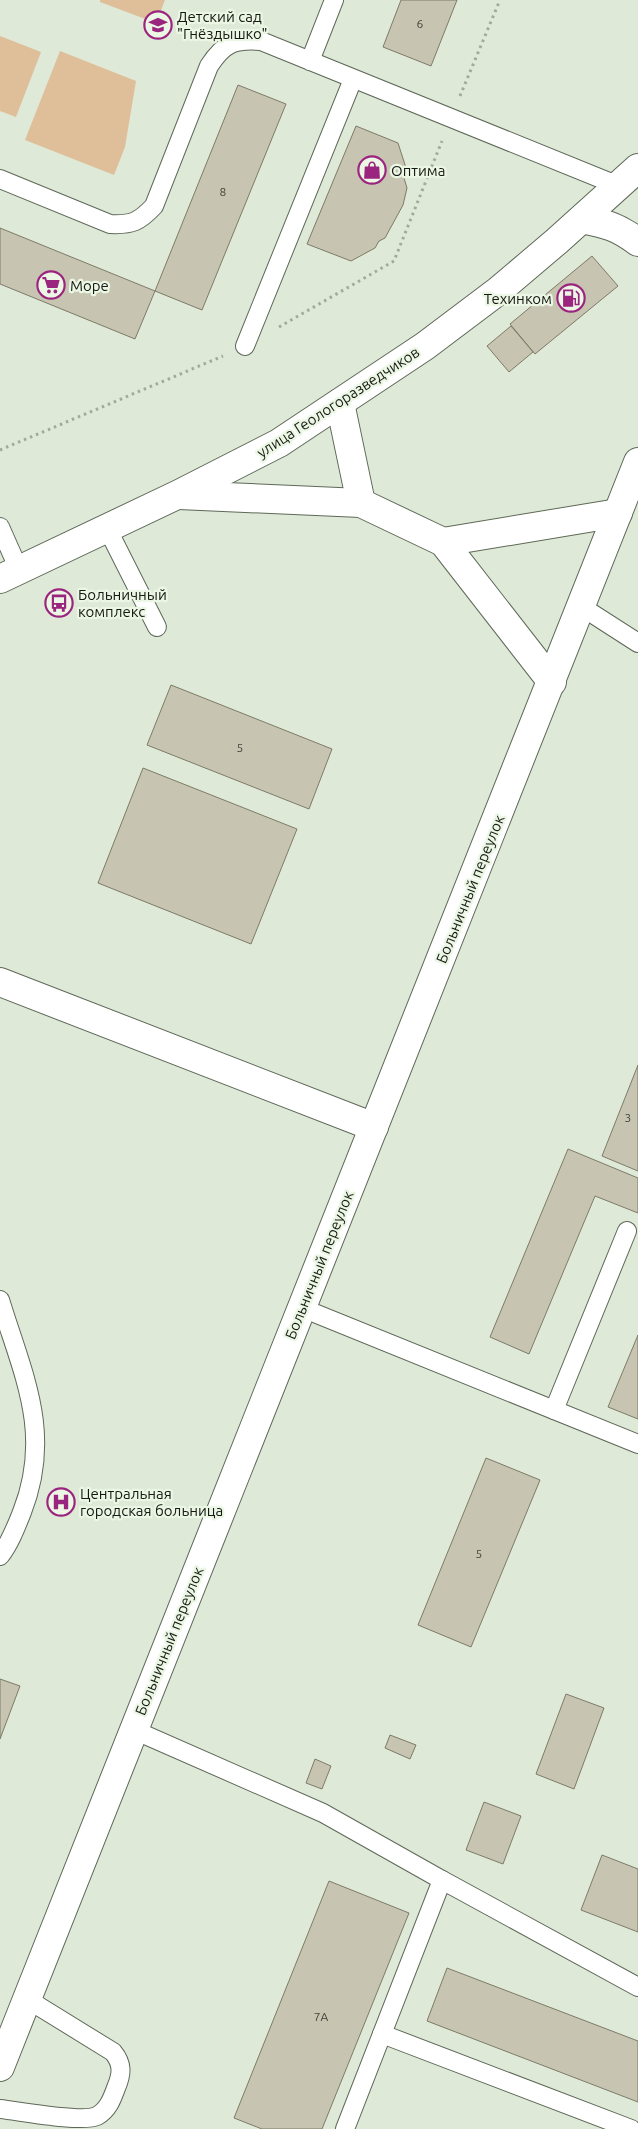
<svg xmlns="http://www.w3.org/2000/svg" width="638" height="2129" viewBox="0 0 638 2129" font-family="Ubuntu,sans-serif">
  <rect width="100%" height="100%" fill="#dee9d7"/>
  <g fill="#debf9a">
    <path d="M100 0H165L156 23 100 2Z"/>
    <path d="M0 36 41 52 16 117 0 111Z"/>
    <path d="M60 51 136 81 125 147 114 175 25 140Z"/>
  </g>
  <g fill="#c7c5b2" stroke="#7d7b68">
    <path d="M401 0H457L431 66 383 47Z"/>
    <path d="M238 85 286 104 202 310 155 291Z"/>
    <path d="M356 126 398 143 407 171 404 178 407 188 403 205 385 238 379 241 375 248 351 261 307 244Z"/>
    <path d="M0 228 155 291 135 339 0 284Z"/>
    <path d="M592 256 618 286 535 354 510 324Z"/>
    <path d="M511 326 533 352 509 372 487 346Z"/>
    <path d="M171 685 332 749 309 809 147 745Z"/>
    <path d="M143 768 297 829 251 944 98 883Z"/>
    <path d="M638 1065V1171L602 1156Z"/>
    <path d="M568 1149 638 1178V1213L595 1196 529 1354 490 1337Z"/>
    <path d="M638 1335V1419L608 1407Z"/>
    <path d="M486 1458 540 1480 471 1647 418 1625Z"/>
    <path d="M0 1679 20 1686 0 1739Z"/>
    <path d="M566 1694 604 1708 574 1789 536 1774Z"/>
    <path d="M390 1735 416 1745 410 1759 385 1748Z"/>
    <path d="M315 1759 331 1766 322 1789 306 1783Z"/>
    <path d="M484 1802 521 1816 503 1864 466 1850Z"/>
    <path d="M602 1855 638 1869V1932L581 1910Z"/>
    <path d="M329 1881 409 1913 322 2129H262L234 2118Z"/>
    <path d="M447 1968 638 2041V2102L427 2021Z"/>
  </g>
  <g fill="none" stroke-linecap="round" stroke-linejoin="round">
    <g stroke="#5e6858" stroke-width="20">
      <g id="service">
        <path d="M310 61 334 0"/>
        <path d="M0 179 110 224C132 225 139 222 154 206L209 66C224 43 234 39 261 41L619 186"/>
        <path d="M245 346 353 79"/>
        <path d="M0 527 19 570"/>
        <path d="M107 528 157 627"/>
        <path d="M582 607 638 643"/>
        <path d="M0 1300C23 1375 53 1433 22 1512 16 1527 10 1543 0 1556"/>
        <path d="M302 1308 638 1444"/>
        <path d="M554 1410 627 1231"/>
        <path d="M134 1730 323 1813 442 1880 345 2129"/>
        <path d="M442 1880 638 1987"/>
        <path d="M382 2034 631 2129"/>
        <path d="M0 2109C19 2111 82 2123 97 2116 108 2110 112 2099 116 2088 122 2074 123 2064 113 2052L27 1999"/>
      </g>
    </g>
    <g stroke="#5e6858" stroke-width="30">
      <path id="minor" d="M0 982 374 1127"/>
    </g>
    <g stroke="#5e6858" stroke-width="30">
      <g id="tertiary">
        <path d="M582 219C607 224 618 227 638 242"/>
        <path d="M340 403 361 503"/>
        <path d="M179 495 361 503 443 542 552 682"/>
        <path d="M443 542 618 513"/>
        <path d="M0 579 177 495 279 443 425 346 498 291 557 241 638 168"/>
        <path d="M0 2067 638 462"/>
      </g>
    </g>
    <g stroke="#a1aa9c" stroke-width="3" stroke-dasharray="2.5 4" stroke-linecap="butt">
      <path d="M460 96 500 0"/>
      <path d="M279 327 394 261 442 141"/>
      <path d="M0 450 223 356"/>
    </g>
    <use href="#service" stroke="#fff" stroke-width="18"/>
    <use href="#minor" stroke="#fff" stroke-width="28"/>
    <use href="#tertiary" stroke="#fff" stroke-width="28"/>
  </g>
  <defs>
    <g id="school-ring" transform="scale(1.4375)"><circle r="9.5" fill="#ebf7e4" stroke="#9b247e" stroke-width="1.5"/><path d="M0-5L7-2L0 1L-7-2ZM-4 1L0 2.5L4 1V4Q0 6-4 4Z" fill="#9b247e"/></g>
    <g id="shop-ring" transform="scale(1.4375)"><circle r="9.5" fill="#ebf7e4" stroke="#9b247e" stroke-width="1.5"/><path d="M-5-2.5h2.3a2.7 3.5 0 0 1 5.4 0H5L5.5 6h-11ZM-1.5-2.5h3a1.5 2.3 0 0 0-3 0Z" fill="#9b247e"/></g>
    <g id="supermarket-ring" transform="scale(1.4375)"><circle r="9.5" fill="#ebf7e4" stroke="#9b247e" stroke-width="1.5"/><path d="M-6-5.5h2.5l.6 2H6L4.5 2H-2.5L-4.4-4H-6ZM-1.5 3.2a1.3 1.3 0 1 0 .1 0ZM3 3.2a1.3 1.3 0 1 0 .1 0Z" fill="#9b247e"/></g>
    <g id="fuel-ring" transform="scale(1.4375)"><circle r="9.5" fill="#ebf7e4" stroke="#9b247e" stroke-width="1.5"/><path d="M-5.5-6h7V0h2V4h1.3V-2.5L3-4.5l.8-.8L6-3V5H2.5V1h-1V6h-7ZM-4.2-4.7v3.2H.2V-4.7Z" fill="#9b247e"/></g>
    <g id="bus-ring" transform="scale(1.4375)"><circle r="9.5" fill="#ebf7e4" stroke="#9b247e" stroke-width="1.5"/><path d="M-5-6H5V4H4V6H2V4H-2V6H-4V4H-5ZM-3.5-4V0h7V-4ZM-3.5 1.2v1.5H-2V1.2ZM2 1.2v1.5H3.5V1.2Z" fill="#9b247e"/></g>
    <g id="hospital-ring" transform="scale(1.4375)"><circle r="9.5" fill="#ebf7e4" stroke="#9b247e" stroke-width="1.5"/><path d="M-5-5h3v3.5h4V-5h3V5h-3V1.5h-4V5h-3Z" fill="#9b247e"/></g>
  </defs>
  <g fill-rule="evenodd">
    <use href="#school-ring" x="158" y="25"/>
    <use href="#shop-ring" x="372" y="170"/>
    <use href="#supermarket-ring" x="51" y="285"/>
    <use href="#fuel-ring" x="571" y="298"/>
    <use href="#bus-ring" x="59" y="603"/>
    <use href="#hospital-ring" x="61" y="1502"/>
  </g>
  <g text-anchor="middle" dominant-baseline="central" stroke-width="4.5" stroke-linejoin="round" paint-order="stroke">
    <g font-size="12" fill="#42443b">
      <text x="420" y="23">6</text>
      <text x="223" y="191">8</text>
      <text x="240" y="747">5</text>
      <text x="628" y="1117">3</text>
      <text x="479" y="1553">5</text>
      <text x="321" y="2016">7А</text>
    </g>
    <g font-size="15" fill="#161913" stroke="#ebf7e4" text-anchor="start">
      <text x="177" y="16">Детский сад<tspan x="177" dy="17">"Гнёздышко"</tspan></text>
      <text x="391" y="170">Оптима</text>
      <text x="70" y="285">Море</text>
      <text x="552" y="298" text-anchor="end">Техинком</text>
      <text x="78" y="594">Больничный<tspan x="78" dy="17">комплекс</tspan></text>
      <text x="80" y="1493">Центральная<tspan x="80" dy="17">городская больница</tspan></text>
    </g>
    <g font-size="15" fill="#161913" stroke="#ebf7e4">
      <text transform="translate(338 402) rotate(-33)">улица Геологоразведчиков</text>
      <text transform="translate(470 889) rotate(-68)">Больничный переулок</text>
      <text transform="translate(319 1265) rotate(-68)">Больничный переулок</text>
      <text transform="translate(169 1641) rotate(-68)">Больничный переулок</text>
    </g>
  </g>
</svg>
